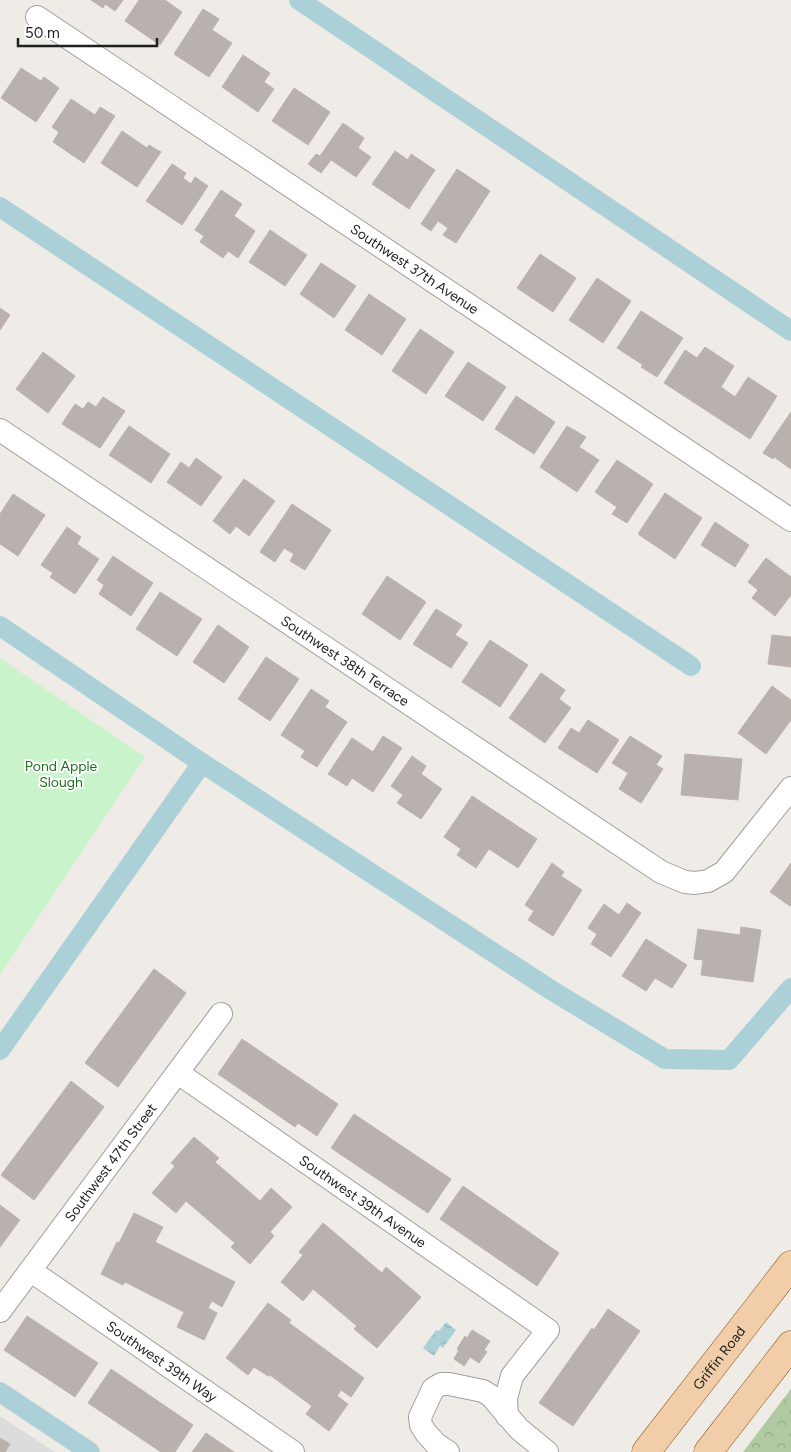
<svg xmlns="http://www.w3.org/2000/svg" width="791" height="1452" viewBox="0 0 791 1452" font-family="Figtree,sans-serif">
  <defs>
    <pattern id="forest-crowns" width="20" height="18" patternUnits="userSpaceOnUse" patternTransform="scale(1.25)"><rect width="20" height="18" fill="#afc9a0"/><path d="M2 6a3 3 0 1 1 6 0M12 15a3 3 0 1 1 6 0" fill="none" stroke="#96ac89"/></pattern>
    <pattern id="water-ripples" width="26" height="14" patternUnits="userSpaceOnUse" patternTransform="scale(1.25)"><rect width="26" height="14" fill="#acd0d7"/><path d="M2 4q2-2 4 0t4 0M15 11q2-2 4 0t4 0" fill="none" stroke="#94b2b8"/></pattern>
  </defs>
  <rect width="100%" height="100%" fill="#efece7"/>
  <path fill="#dddcdc" d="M0 1416 55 1452H0Z"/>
  <path fill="url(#forest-crowns)" d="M791 1389V1452H743Z"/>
  <path fill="#c9f3ca" d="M0 658 145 757 0 975Z"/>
  <path fill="url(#water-ripples)" d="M446 1322 456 1330 443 1348 440 1346 434 1356 423 1348 436 1330 439 1331Z"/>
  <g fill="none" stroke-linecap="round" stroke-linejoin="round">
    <g stroke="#acd0d7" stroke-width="20">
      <path d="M299 0 791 331"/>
      <path d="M0 207 691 666"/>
      <path d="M0 626 202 763 551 990 665 1059 729 1060 791 988"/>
      <path d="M0 1050 202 763"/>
      <path d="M0 1392 90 1452"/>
    </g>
  </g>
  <g fill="#b8b1ad" stroke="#bfb2ab">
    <path d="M91 0H123L115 11 105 4 103 8Z"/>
    <path d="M139 0H165L182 12 160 45 125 21Z"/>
    <path d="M203 9 219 19 212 30 232 43 209 77 174 54Z"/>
    <path d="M243 55 270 73 264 82 274 89 258 112 222 87Z"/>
    <path d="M21 68 41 81 44 77 59 88 36 122 1 98Z"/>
    <path d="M294 88 330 112 308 145 272 121Z"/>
    <path d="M71 99 95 115 100 107 115 116 84 163 53 142 59 132 52 127Z"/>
    <path d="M343 123 364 138 358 148 371 157 356 177 331 160 321 173 308 164 316 154 320 156Z"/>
    <path d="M122 131 147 148 149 145 161 152 137 187 101 163Z"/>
    <path d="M395 151 408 160 411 154 435 170 409 209 372 184Z"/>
    <path d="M172 164 186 173 183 178 191 184 195 177 208 186 182 225 146 201Z"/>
    <path d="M457 169 490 191 456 243 443 235 448 228 438 221 431 231 421 224Z"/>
    <path d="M221 190 242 204 234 216 255 231 238 258 228 251 223 258 200 242 204 236 195 230Z"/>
    <path d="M270 230 307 255 285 286 249 262Z"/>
    <path d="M540 254 576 278 553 312 517 288Z"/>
    <path d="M321 263 356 286 334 318 300 294Z"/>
    <path d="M597 278 631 301 603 343 569 320Z"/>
    <path d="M369 294 406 319 382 355 345 330Z"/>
    <path d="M0 308 10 315 0 330Z"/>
    <path d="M641 311 683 338 657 377 641 367 643 365 617 348Z"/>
    <path d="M420 329 454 352 426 394 392 371Z"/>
    <path d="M705 347 734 366 721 387 735 397 748 377 777 396 750 439 664 383 685 350 697 358Z"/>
    <path d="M43 352 75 376 48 413 16 389Z"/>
    <path d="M468 362 506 387 483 421 445 396Z"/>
    <path d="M516 396 555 422 534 454 495 429Z"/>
    <path d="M103 397 125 411 100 448 62 424 75 404 83 409 88 402 96 407Z"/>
    <path d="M791 412V469L774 457 773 459 763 453Z"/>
    <path d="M129 426 170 454 151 483 109 455Z"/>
    <path d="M567 426 586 437 579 447 599 460 577 492 540 467Z"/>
    <path d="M196 458 222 477 201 506 167 482 181 462 189 468Z"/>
    <path d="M617 460 653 484 627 523 612 514 617 507 595 492Z"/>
    <path d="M244 479 275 501 249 536 236 526 230 534 213 521Z"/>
    <path d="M665 493 702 518 675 559 638 534Z"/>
    <path d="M13 494 45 515 18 556 0 544V514Z"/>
    <path d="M292 504 331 530 305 570 290 561 294 554 284 548 275 562 260 552Z"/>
    <path d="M715 522 749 545 735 567 701 545Z"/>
    <path d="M67 527 81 537 77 544 99 559 75 594 50 577 53 573 41 565Z"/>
    <path d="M113 556 153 583 131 616 99 594 104 585 97 580Z"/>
    <path d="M766 558 791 577V595L775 616 752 598 758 590 748 582Z"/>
    <path d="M387 576 426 602 400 640 362 614Z"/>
    <path d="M160 592 202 619 177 656 136 629Z"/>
    <path d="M436 609 462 625 455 635 468 643 451 668 413 644Z"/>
    <path d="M218 625 249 647 224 683 193 662Z"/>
    <path d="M772 635 791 637V667L768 664Z"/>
    <path d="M490 640 528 665 500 707 462 682Z"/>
    <path d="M266 657 299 679 270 721 238 699Z"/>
    <path d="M541 673 565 690 559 699 571 708 545 743 509 718Z"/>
    <path d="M772 686 791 700V720L766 754 738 733Z"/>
    <path d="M311 689 329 701 325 707 347 722 317 767 301 757 305 751 281 735Z"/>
    <path d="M588 720 619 740 597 773 558 748 571 728 579 733Z"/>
    <path d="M383 736 402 748 373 792 352 778 347 786 328 774 352 738 373 752Z"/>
    <path d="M630 736 662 756 656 765 663 769 641 803 619 789 628 773 612 763Z"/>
    <path d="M685 754 742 759 738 800 681 795Z"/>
    <path d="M412 756 426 766 421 774 442 789 421 819 397 803 403 795 391 786Z"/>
    <path d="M472 796 537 839 518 868 489 849 476 868 457 855 461 849 444 837Z"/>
    <path d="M552 863 564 872 561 876 582 890 553 936 528 920 534 911 525 905Z"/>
    <path d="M791 863V905L790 906 770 892Z"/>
    <path d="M627 903 641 913 611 957 591 944 597 934 588 928 604 904 619 915Z"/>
    <path d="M741 927 761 930 753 982 701 975 703 960 694 959 698 929 740 935Z"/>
    <path d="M646 939 687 965 672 988 655 978 646 991 622 976Z"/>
    <path d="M154 969 186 993 118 1087 85 1063Z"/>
    <path d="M242 1039 338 1104 317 1136 298 1123 295 1127 218 1074Z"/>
    <path d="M71 1081 104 1107 34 1200 1 1175Z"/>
    <path d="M354 1114 451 1179 428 1213 331 1148Z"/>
    <path d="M194 1137 219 1158 215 1162 260 1201 271 1188 292 1207 270 1232 274 1236 250 1264 231 1247 235 1243 186 1201 176 1213 152 1193 175 1166 171 1163Z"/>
    <path d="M463 1186 559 1253 537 1286 440 1219Z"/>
    <path d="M0 1205 20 1220 0 1247Z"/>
    <path d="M134 1213 163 1227 155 1242 235 1282 222 1307 212 1301 208 1308 217 1313 204 1340 177 1327 184 1312 125 1282 123 1285 101 1274 117 1242 119 1243Z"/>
    <path d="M323 1223 382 1273 386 1267 421 1297 377 1348 354 1329 357 1326 313 1289 303 1301 281 1282 303 1255 299 1252Z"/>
    <path d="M268 1303 291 1320 289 1323 364 1378 351 1397 341 1390 337 1396 348 1404 329 1431 306 1414 312 1406 270 1375 268 1376 254 1367 248 1375 226 1358Z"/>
    <path d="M608 1309 640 1331 573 1426 539 1403 592 1328 594 1330Z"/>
    <path d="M27 1316 98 1363 75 1397 4 1350Z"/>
    <path d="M472 1330 490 1341 484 1350 487 1352 479 1363 470 1357 464 1366 454 1359 459 1350 457 1349 465 1336 467 1338Z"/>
    <path d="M111 1369 193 1425 175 1452H161L88 1403Z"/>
    <path d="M206 1433 234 1452H192Z"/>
    <path d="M0 1438 10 1444 5 1452H0Z"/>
  </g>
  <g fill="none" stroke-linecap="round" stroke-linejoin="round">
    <g stroke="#a0a0a0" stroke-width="24">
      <g id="minor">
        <path id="s1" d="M37 17 791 520"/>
        <path id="s2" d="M0 430 661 872 685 882 695 883 708 881 724 872 791 788"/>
        <path id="s3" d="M178 1073 548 1330 512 1376 506 1398 507 1416"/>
        <path id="s4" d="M31 1271 293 1452"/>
        <path id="s5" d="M0 1311 221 1014"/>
        <path d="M448 1452 436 1444 426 1433 421 1425 420 1417 433 1389 441 1384H449L483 1391 491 1396 519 1429 547 1452"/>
      </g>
    </g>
    <g stroke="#895a12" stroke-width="29">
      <g id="major">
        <path id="s6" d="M646 1452 791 1265"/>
        <path d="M708 1452 791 1345"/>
      </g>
    </g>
    <use href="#minor" stroke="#fff" stroke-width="22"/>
    <use href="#major" stroke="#f1cea9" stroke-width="28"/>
  </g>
  <g text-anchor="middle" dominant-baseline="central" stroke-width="4" stroke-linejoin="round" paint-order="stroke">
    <g font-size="14" fill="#1f1f1f" stroke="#fff">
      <text stroke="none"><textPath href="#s1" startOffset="454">Southwest 37th Avenue</textPath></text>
      <text stroke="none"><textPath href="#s2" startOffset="415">Southwest 38th Terrace</textPath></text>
      <text stroke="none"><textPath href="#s5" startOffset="185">Southwest 47th Street</textPath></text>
      <text stroke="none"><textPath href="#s3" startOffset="225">Southwest 39th Avenue</textPath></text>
      <text stroke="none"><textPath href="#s6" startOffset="119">Griffin Road</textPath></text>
      <text stroke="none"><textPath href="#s4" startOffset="159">Southwest 39th Way</textPath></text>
    </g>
    <g font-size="14" fill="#19721b" stroke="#fff">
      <text x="61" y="766">Pond Apple<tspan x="61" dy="16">Slough</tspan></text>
    </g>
  </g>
  <path d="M18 38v8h139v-8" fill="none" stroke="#1f1f1f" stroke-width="2.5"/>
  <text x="25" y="38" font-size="15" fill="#1f1f1f" stroke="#ffffff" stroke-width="4" paint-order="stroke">50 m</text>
</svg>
